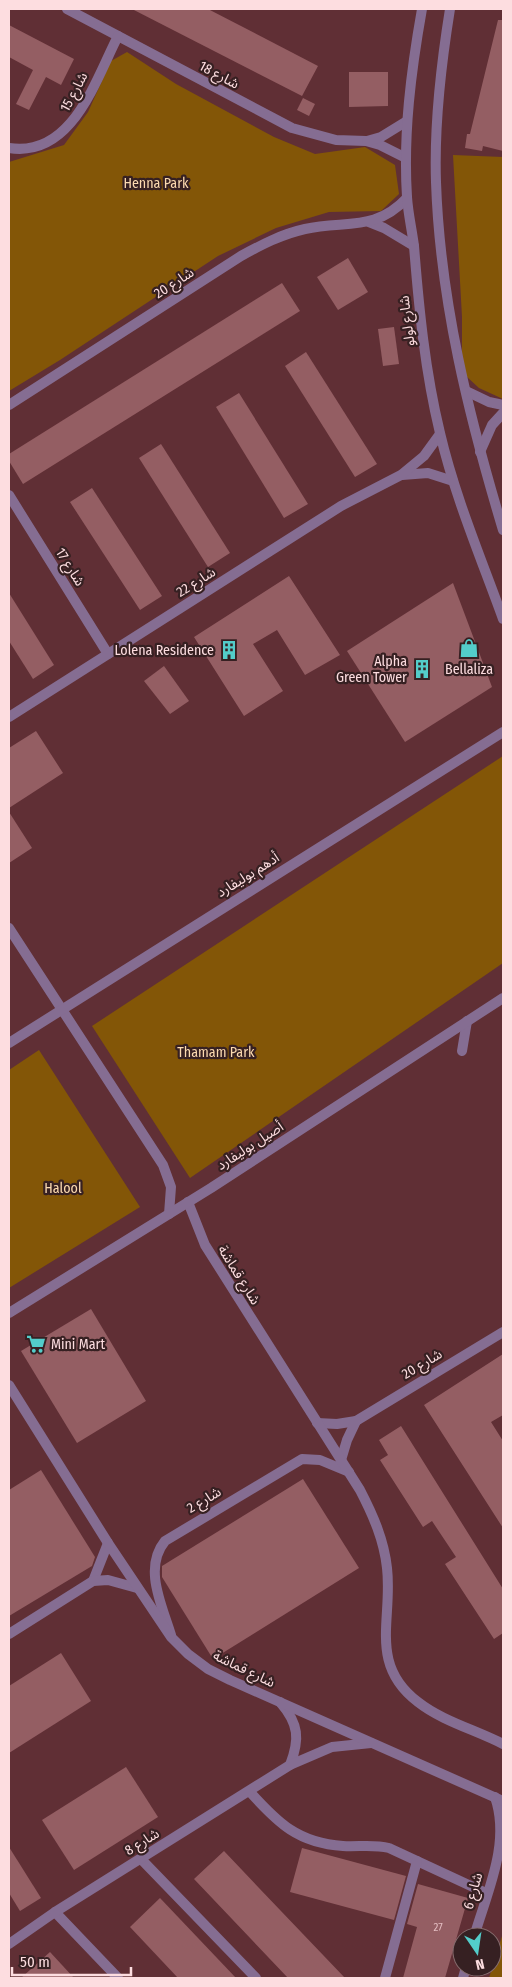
<svg xmlns="http://www.w3.org/2000/svg" width="512" height="1987" viewBox="0 0 512 1987" font-family="'Fira Sans Condensed','Noto Sans Arabic',sans-serif">
  <rect width="100%" height="100%" fill="#602f35"/>
  <g fill="#835607">
    <path d="M127 52 176 84 274 137 315 154 365 147 395 165 399 194 381 211 329 212 276 228 218 256 60 360 9 391V162L64 145 88 112 111 61Z"/>
    <path d="M453 155 503 157V399L479 388 466 376 462 363V317Z"/>
    <path d="M503 756V963L190 1178 92 1026Z"/>
    <path d="M39 1050 140 1207 9 1288V1070Z"/>
    <path d="M503 1933V1978H489Z"/>
  </g>
  <g fill="#945e63">
    <path d="M132 9H208L318 66 302 96Z"/>
    <path d="M498 20H503V151L483 146 482 151 465 148 467 134H470Z"/>
    <path d="M9 25 74 59 61 85 46 77 29 110 16 104 33 70 9 57Z"/>
    <path d="M349 72H388V106L349 107Z"/>
    <path d="M303 98 315 104 309 116 297 110Z"/>
    <path d="M348 258 368 292 338 310 317 277Z"/>
    <path d="M282 283 300 311 23 484 9 461V454Z"/>
    <path d="M394 327 399 364 383 366 378 329Z"/>
    <path d="M306 352 377 464 355 477 285 366Z"/>
    <path d="M239 393 308 504 284 518 216 407Z"/>
    <path d="M161 444 230 553 208 567 139 458Z"/>
    <path d="M92 488 162 596 140 610 70 502Z"/>
    <path d="M289 576 340 655 305 675 277 630 253 644 283 691 244 716 194 637Z"/>
    <path d="M453 583 492 687 405 742 347 651Z"/>
    <path d="M9 593 54 665 33 679 9 641Z"/>
    <path d="M164 666 189 701 170 714 144 681Z"/>
    <path d="M36 731 63 773 9 808V748Z"/>
    <path d="M9 812 32 848 9 863Z"/>
    <path d="M91 1309 146 1401 77 1443 21 1351Z"/>
    <path d="M503 1354V1415L491 1422 503 1441V1528L424 1405Z"/>
    <path d="M401 1426 503 1589V1633L494 1639 445 1564 456 1557 432 1521 423 1527 380 1460 388 1455 379 1440Z"/>
    <path d="M41 1470 95 1557 92 1566 9 1616V1490Z"/>
    <path d="M303 1479 359 1568 213 1659 162 1577V1566Z"/>
    <path d="M61 1653 91 1701 9 1753V1686Z"/>
    <path d="M126 1767 158 1817 74 1870 42 1820Z"/>
    <path d="M9 1847 41 1898 20 1911 9 1893Z"/>
    <path d="M302 1848 406 1876 394 1920 290 1892Z"/>
    <path d="M224 1851 259 1888 345 1978H288L194 1879Z"/>
    <path d="M418 1884 468 1898 445 1978H403L417 1927 407 1924Z"/>
    <path d="M160 1898 236 1978H178L130 1927Z"/>
    <path d="M50 1952 74 1978H21Z"/>
  </g>
  <g fill="none" stroke-linecap="round" stroke-linejoin="round">
    <g stroke="#856d92" stroke-width="10">
      <path d="M67 9 292 128 336 140 366 141 380 145 406 158"/>
      <path d="M367 141 381 137 407 121"/>
      <path d="M9 148C72 158 95 81 118 36"/>
      <path d="M369 222 384 228 414 246"/>
      <path d="M466 391 489 402 503 405"/>
      <path d="M9 405 241 256C261 245 282 234 305 229 346 220 375 232 407 198"/>
      <path d="M480 452 492 425 503 413"/>
      <path d="M402 475 428 473 453 481"/>
      <path d="M9 495 108 654"/>
      <path d="M9 717 341 506 401 475 424 456 440 434"/>
      <path d="M317 1423 337 1424 356 1421 503 1332"/>
      <path d="M341 1460 347 1440 356 1421"/>
      <path d="M93 1581 108 1543"/>
      <path d="M9 1634 93 1581 108 1580 137 1588"/>
      <path d="M171 1635C162 1605 143 1568 165 1541L302 1459 320 1460 349 1472"/>
      <path d="M280 1702C299 1724 300 1739 290 1765"/>
      <path d="M250 1792C278 1823 298 1843 343 1846 359 1847 373 1844 389 1848L486 1893"/>
      <path d="M141 1859 256 1978"/>
      <path d="M55 1912 118 1978"/>
      <path d="M474 1937C487 1892 511 1843 495 1797"/>
      <path d="M9 1944 55 1912 290 1765 332 1747 371 1743"/>
      <path d="M385 1978 417 1861"/>
      <path d="M463 1978 466 1967"/>
    </g>
    <g stroke="#856d92" stroke-width="10">
      <path d="M422 9C411 71 403 134 407 197 408 213 412 230 414 246 419 309 425 371 440 433 455 497 481 558 503 619"/>
      <path d="M450 9C441 65 434 125 436 182 440 301 469 417 503 530"/>
      <path d="M9 928 163 1165 171 1187 169 1214"/>
      <path d="M9 1043 503 732"/>
      <path d="M462 1051 467 1021"/>
      <path d="M188 1202 205 1245 360 1490C373 1515 384 1540 387 1568 393 1619 368 1664 418 1702 442 1721 476 1730 503 1744"/>
      <path d="M9 1313 211 1188 503 998"/>
      <path d="M9 1385 108 1543 171 1637 188 1654 208 1669 230 1680 503 1801"/>
    </g>
  </g>
  <defs>
    <g id="shop-bare" transform="scale(1.5)"><path d="M-5-2.5h2.3a2.7 3.5 0 0 1 5.4 0H5L5.5 6h-11ZM-1.5-2.5h3a1.5 2.3 0 0 0-3 0Z" fill="#53cdca" stroke="#362022" stroke-width="2.5" paint-order="stroke"/></g>
    <g id="building-bare" transform="scale(1.5)"><path d="M-4-6H4V6H1V3H-1V6H-4ZM-2.5-4.3h1.7v1.8h-1.7ZM.8-4.3h1.7v1.8H.8ZM-2.5-1h1.7V.8h-1.7ZM.8-1h1.7V.8H.8Z" fill="#53cdca" stroke="#362022" stroke-width="2.5" paint-order="stroke"/></g>
    <g id="supermarket-bare" transform="scale(1.5)"><path d="M-6-5.5h2.5l.6 2H6L4.5 2H-2.5L-4.4-4H-6ZM-1.5 3.2a1.3 1.3 0 1 0 .1 0ZM3 3.2a1.3 1.3 0 1 0 .1 0Z" fill="#53cdca" stroke="#362022" stroke-width="2.5" paint-order="stroke"/></g>
  </defs>
  <g fill-rule="evenodd">
    <use href="#shop-bare" x="469" y="648"/>
    <use href="#building-bare" x="229" y="650"/>
    <use href="#building-bare" x="422" y="669"/>
    <use href="#supermarket-bare" x="36" y="1344"/>
  </g>
  <g text-anchor="middle" dominant-baseline="central" stroke-width="4.5" stroke-linejoin="round" paint-order="stroke">
    <g font-size="11" fill="#e3bdc1">
      <text x="438" y="1927">27</text>
    </g>
    <g font-size="14" fill="#fddde0" stroke="#362022">
      <text transform="translate(219 75) rotate(28)">شارع 18</text>
      <text transform="translate(74 92) rotate(-62)">شارع 15</text>
      <text transform="translate(174 283) rotate(-33)">شارع 20</text>
      <text transform="translate(407 321) rotate(-97)">شارع لولو</text>
      <text transform="translate(70 567) rotate(58)">شارع 17</text>
      <text transform="translate(196 582) rotate(-32)">شارع 22</text>
      <text transform="translate(248 875) rotate(-32)">أدهم بوليفارد</text>
      <text transform="translate(250 1146) rotate(-33)">أصيل بوليفارد</text>
      <text transform="translate(239 1275) rotate(58)">شارع قماشة</text>
      <text transform="translate(422 1364) rotate(-31)">شارع 20</text>
      <text transform="translate(204 1500) rotate(-31)">شارع 2</text>
      <text transform="translate(244 1669) rotate(26)">شارع قماشة</text>
      <text transform="translate(142 1842) rotate(-32)">شارع 8</text>
      <text transform="translate(473 1891) rotate(-74)">شارع 6</text>
    </g>
    <g font-size="14" fill="#fcdab0" stroke="#362022">
      <text x="156" y="183">Henna Park</text>
      <text x="216" y="1052">Thamam Park</text>
      <text x="63" y="1188">Halool</text>
    </g>
    <g font-size="14" fill="#fddde0" stroke="#362022" text-anchor="end">
      <text x="214" y="650">Lolena Residence</text>
      <text x="407" y="661">Alpha<tspan x="407" dy="16">Green Tower</tspan></text>
      <text x="469" y="669" text-anchor="middle">Bellaliza</text>
      <text x="51" y="1344" text-anchor="start">Mini Mart</text>
    </g>
  </g>
  <rect width="512" height="1987" fill="none" stroke="#fddde0" stroke-width="20"/>
  <g transform="translate(477 1952) rotate(167)"><circle r="24" fill="#362022" stroke="#866c6e"/>
  <path d="M0-4L9 19L0 12L-9 19Z" fill="#53cdca"/>
  <text y="-8" font-size="14" font-weight="bold" text-anchor="middle" fill="#fddde0">N</text>
  </g>
  <path d="M12 1967v8h119v-8" fill="none" stroke="#fddde0" stroke-width="2.5"/>
  <text x="20" y="1967" font-size="15" fill="#fddde0" stroke="#362022" stroke-width="4" paint-order="stroke">50 m</text>
</svg>
